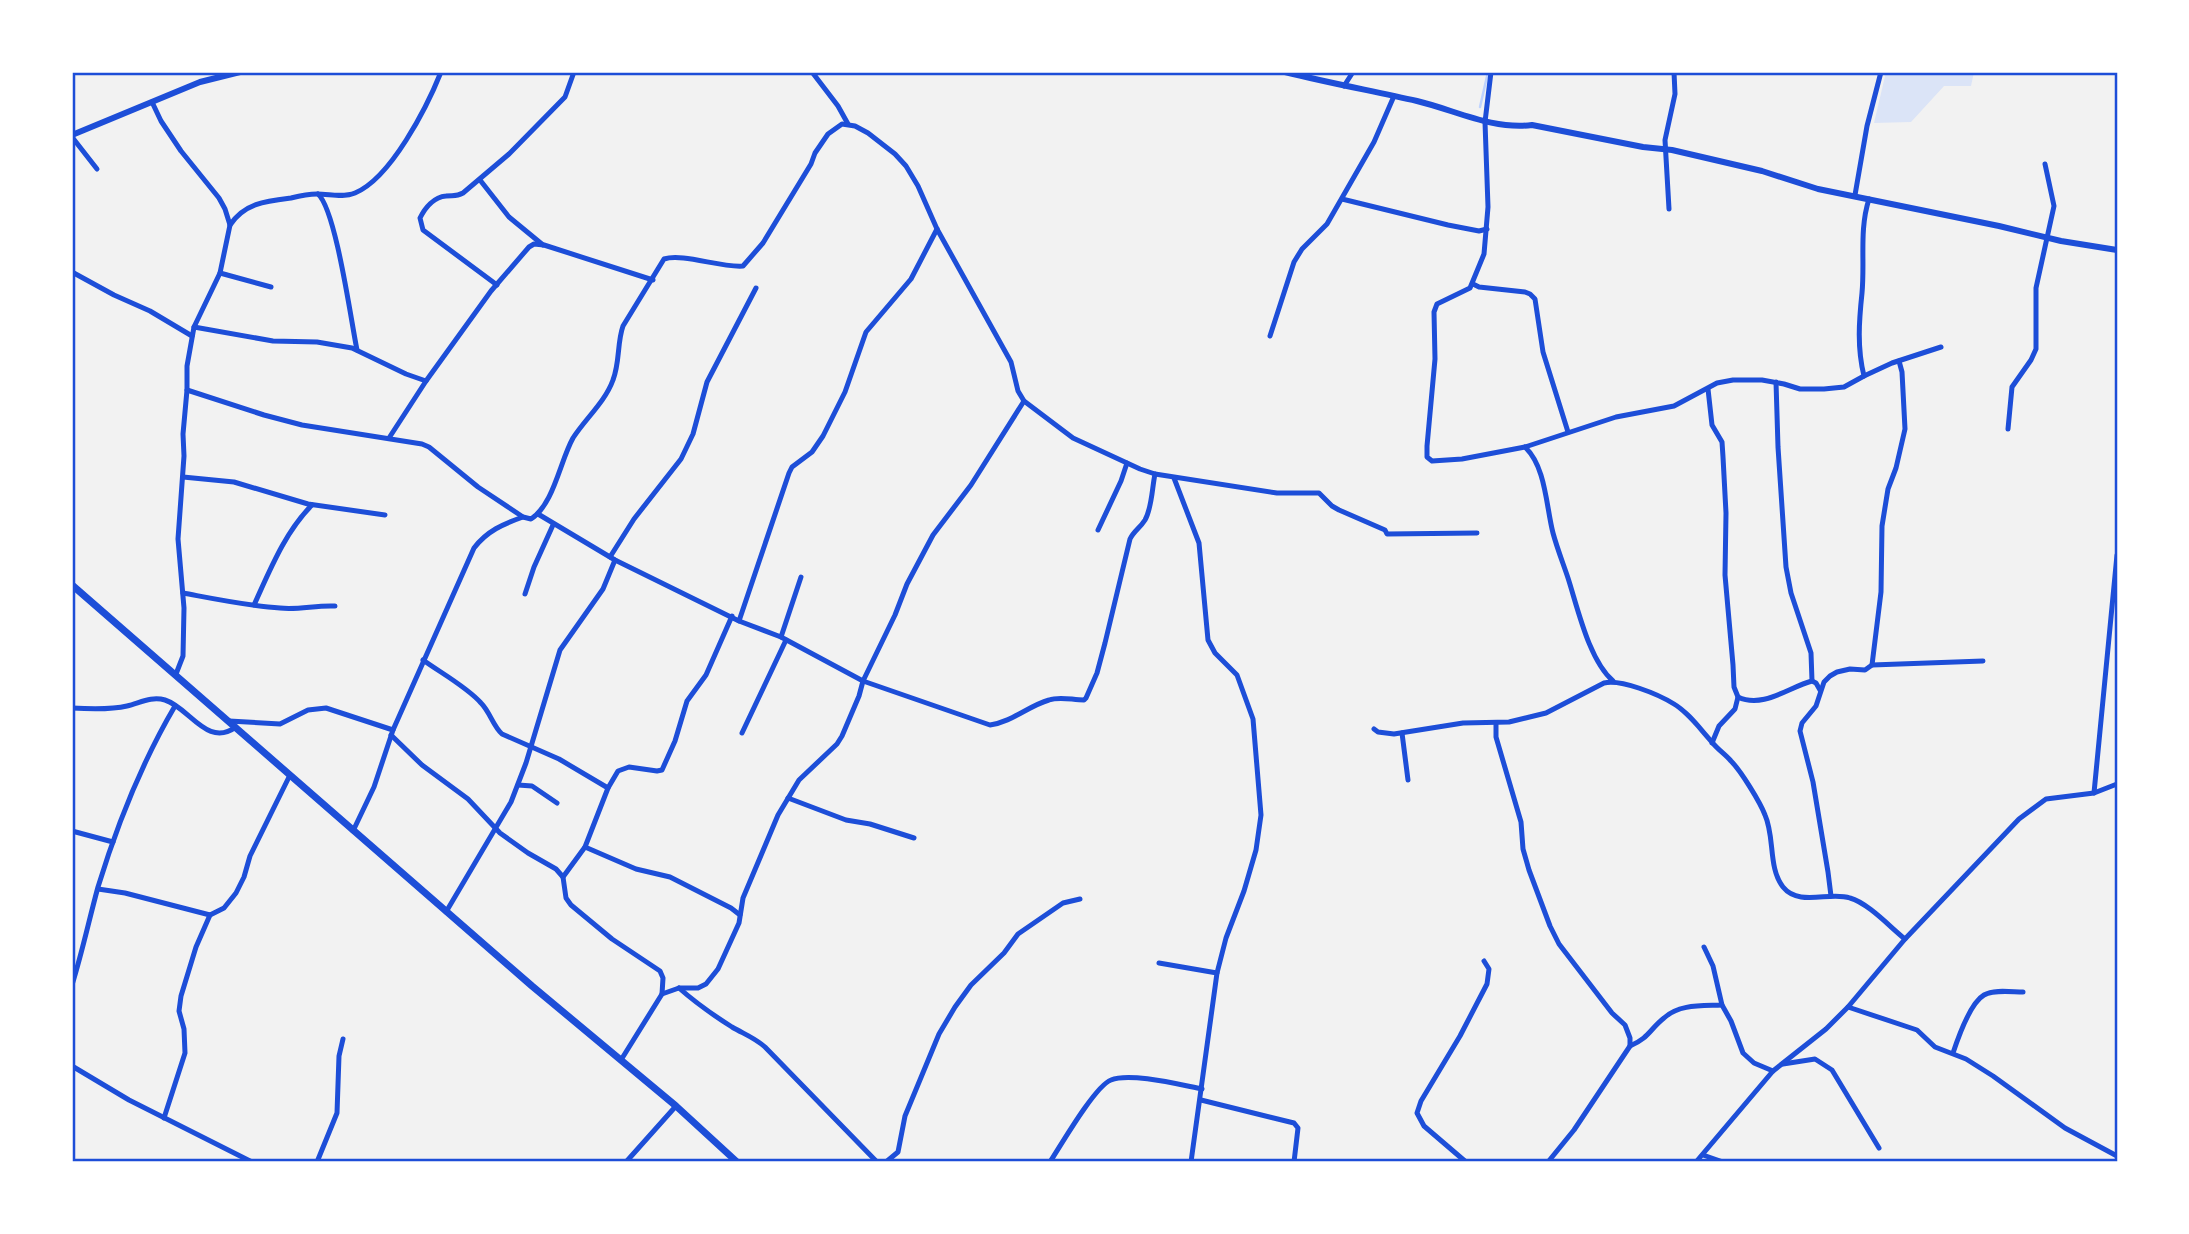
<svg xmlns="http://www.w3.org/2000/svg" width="2189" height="1234" viewBox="0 0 2189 1234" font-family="'Alegreya Sans',sans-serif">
  <rect width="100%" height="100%" fill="#f2f2f2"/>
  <path fill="#dbe4f7" d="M1886 72H1974L1971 86H1944L1911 122 1874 123Z"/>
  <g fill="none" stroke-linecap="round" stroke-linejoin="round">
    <path stroke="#bfd3fe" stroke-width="2.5" d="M1480 107 1488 72"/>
    <g stroke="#1d4ed8" stroke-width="5">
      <path d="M812 72 838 106 848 124"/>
      <path d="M1491 72 1485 122 1488 207 1484 254 1470 288 1437 304 1434 312 1435 359 1427 446V457L1432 461 1462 459 1525 447 1616 417 1674 406 1717 383 1733 380H1762L1784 384 1800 389H1824L1844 387 1864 376C1857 348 1859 321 1862 293 1865 261 1859 230 1869 199"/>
      <path d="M1344 86 1353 72"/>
      <path d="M152 102 161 121 181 151 219 198 225 209 230 225 220 273 194 327 187 366V390L183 434 184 456 178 539 184 608 183 656 176 674"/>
      <path d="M72 137 97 169"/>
      <path d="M480 180 509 217 543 245"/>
      <path d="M318 194C336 210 351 321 357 350"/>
      <path d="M1855 195 1867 126 1881 72"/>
      <path d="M1342 199 1448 225 1479 231 1487 229"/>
      <path d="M1669 209 1665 140 1675 94 1674 72"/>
      <path d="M230 225C245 203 266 201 291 198 299 196 309 194 317 194 330 194 343 198 355 193 391 178 427 107 441 72"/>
      <path d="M72 272 114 295 150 311 192 336"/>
      <path d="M220 273 271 287"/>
      <path d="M1473 284 1479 287 1525 292 1530 294 1535 299 1543 352 1568 432"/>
      <path d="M497 285 423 230 420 218C425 208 434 197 446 196 453 195 456 197 463 193L509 154 565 97 574 72"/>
      <path d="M194 327 273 341 317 342 352 348 406 374 426 381"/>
      <path d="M1270 336 1294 262 1302 249 1327 224 1374 142 1394 96"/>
      <path d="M1864 376 1892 363 1941 347"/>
      <path d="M1776 382 1778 447 1786 567 1791 593 1811 653 1812 681"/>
      <path d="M1708 389 1712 425 1722 442 1723 457 1726 513 1725 575 1733 665 1734 687 1738 697 1735 709 1719 726 1712 743"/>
      <path d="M187 390 264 415 302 425 422 444 429 447 478 487 523 517 531 519C554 504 560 461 573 438 586 418 605 402 613 380 620 362 617 343 623 326L664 259C683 253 721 268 743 266L763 243 811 164 815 153 828 134 842 124 855 126 868 133 895 154 906 166 918 186 937 229 1011 362 1018 391 1024 401 1073 438 1140 469 1155 474 1277 493H1319L1332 506 1339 510 1385 530 1387 534 1477 533"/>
      <path d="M2008 429 2012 387 2031 360 2036 349V288L2054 206 2045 164"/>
      <path d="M389 438 426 381 491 291 529 247 534 244 544 245 653 280"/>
      <path d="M1525 447C1546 467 1546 506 1553 533 1557 548 1563 563 1568 578 1578 609 1589 660 1613 681"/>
      <path d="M183 477 234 482 308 504 385 515"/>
      <path d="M1174 478 1199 543 1208 640 1215 653 1237 675 1253 719 1261 815 1256 850 1244 891 1226 938 1217 973 1191 1162"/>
      <path d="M538 514 615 560 739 621 781 637 863 681 990 725C1012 722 1028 706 1049 700 1060 696 1072 700 1084 700L1086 698 1097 673 1105 643 1130 539C1134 531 1140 528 1145 520 1152 508 1152 488 1155 474"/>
      <path d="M1098 530 1121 481 1127 463"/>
      <path d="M610 557 634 519 681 459 693 434 707 382 756 288"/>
      <path d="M183 593C215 599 248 606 280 608 299 610 316 605 335 606"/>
      <path d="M525 594 534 567 553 525"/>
      <path d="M254 605C270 570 285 532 312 505"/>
      <path d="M739 621 789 473 792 467 812 452 823 436 845 392 866 332 911 279 937 229"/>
      <path d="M781 637 801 577"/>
      <path d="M423 660C441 673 467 687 481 703 490 712 493 726 502 734L559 759 608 788"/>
      <path d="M1872 665 1881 592 1882 526 1888 489 1896 468 1905 429 1902 372 1899 361"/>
      <path d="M1738 697C1763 709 1789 687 1812 681L1816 683 1820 690"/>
      <path d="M72 708C89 709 110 710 127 706 140 703 151 696 165 700 190 708 207 748 236 727"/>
      <path d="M229 721 280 724 308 710 326 708 393 730"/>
      <path d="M1496 723V737L1521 822 1523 849 1529 870 1550 926 1559 944 1612 1013 1625 1025 1630 1038V1046"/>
      <path d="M1374 729 1378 732 1394 734 1463 723 1509 722 1546 713 1604 683C1621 679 1658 694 1674 704 1689 713 1700 729 1712 742 1717 749 1725 754 1731 761 1741 771 1760 802 1765 815 1775 837 1768 868 1783 887 1799 907 1830 891 1850 898 1868 903 1890 927 1905 939"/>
      <path d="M742 733 786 640"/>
      <path d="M1402 733 1408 780"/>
      <path d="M391 735 422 765 468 799 500 833 528 853 556 869 563 877 566 898 571 905 612 939 660 971 663 978 662 994 621 1060"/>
      <path d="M518 785 532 786 557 803"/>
      <path d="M2094 793 2117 555"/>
      <path d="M788 798 846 820 870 824 914 838"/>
      <path d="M72 831 113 842"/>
      <path d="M353 831 374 787 393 730 474 548C487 531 503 524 523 517"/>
      <path d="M585 847 636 869 670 877 731 908 740 915"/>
      <path d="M563 877 585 847 608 788 618 771 629 767 657 771 662 770 675 741 687 701 706 675 732 616"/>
      <path d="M98 889 125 893 210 915 224 908 236 893 244 877 250 856 290 775"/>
      <path d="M1831 896 1828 872 1813 782 1800 731 1802 723 1816 706 1824 682 1830 676 1837 672 1850 669 1865 670 1872 665 1983 661"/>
      <path d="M446 912 511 802 526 763 560 650 603 589 615 560"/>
      <path d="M1704 947 1713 966 1722 1005 1731 1021 1743 1053 1754 1063 1773 1071"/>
      <path d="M1159 963 1217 973"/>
      <path d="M72 985C82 953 89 920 98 887 117 825 142 762 175 706"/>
      <path d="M679 988C696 1003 713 1015 732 1027 744 1034 755 1038 765 1047L877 1162"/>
      <path d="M662 994 679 988H698L706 984 718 969 739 923 743 898 778 815 799 780 837 744 842 736 859 696 863 681 895 615 907 584 933 535 971 485 1024 401"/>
      <path d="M1848 1007 1917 1030 1935 1047 1966 1059 1993 1076 2065 1128 2117 1156"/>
      <path d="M1953 1053C1958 1038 1970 1003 1984 995 1994 989 2012 992 2023 992"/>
      <path d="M1783 1064 1815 1059 1832 1070 1879 1148"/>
      <path d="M72 1066 129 1100 252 1162"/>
      <path d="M1201 1100 1294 1123 1298 1128 1294 1162"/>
      <path d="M164 1118 185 1053 184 1029 179 1011 181 996 196 947 210 915"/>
      <path d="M1703 1155 1723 1162"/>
      <path d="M317 1162 337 1113 339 1056 343 1039"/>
      <path d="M626 1162 676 1106"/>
      <path d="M886 1162 898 1152 905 1116 939 1034 955 1007 971 985 1004 953 1018 934 1063 903 1080 899"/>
      <path d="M1050 1162C1061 1145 1095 1086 1111 1080 1130 1072 1181 1085 1202 1089"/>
      <path d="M1466 1162 1424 1126 1417 1113 1421 1101 1460 1036 1487 984 1489 969 1484 961"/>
      <path d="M1548 1162 1574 1130 1630 1046C1649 1038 1650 1029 1664 1018 1679 1004 1702 1006 1722 1005"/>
      <path d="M1696 1162 1773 1071 1826 1029 1848 1007 1905 939 2019 819 2046 799 2094 793 2117 784"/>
    </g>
    <g stroke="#1d4ed8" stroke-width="6">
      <path d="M1285 72C1329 83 1373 91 1417 101 1455 110 1492 130 1532 125L1643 147 1672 150 1762 171 1818 189 1999 226 2061 241 2117 250"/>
      <path d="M72 135 200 82 240 72"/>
    </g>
    <path stroke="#1d4ed8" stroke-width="7" d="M72 585 532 986 676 1106 737 1162"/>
  </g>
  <rect width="2189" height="1234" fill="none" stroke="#ffffff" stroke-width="147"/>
  <rect x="74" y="74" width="2042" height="1086" fill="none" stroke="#1d4ed8" stroke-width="2.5"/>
</svg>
